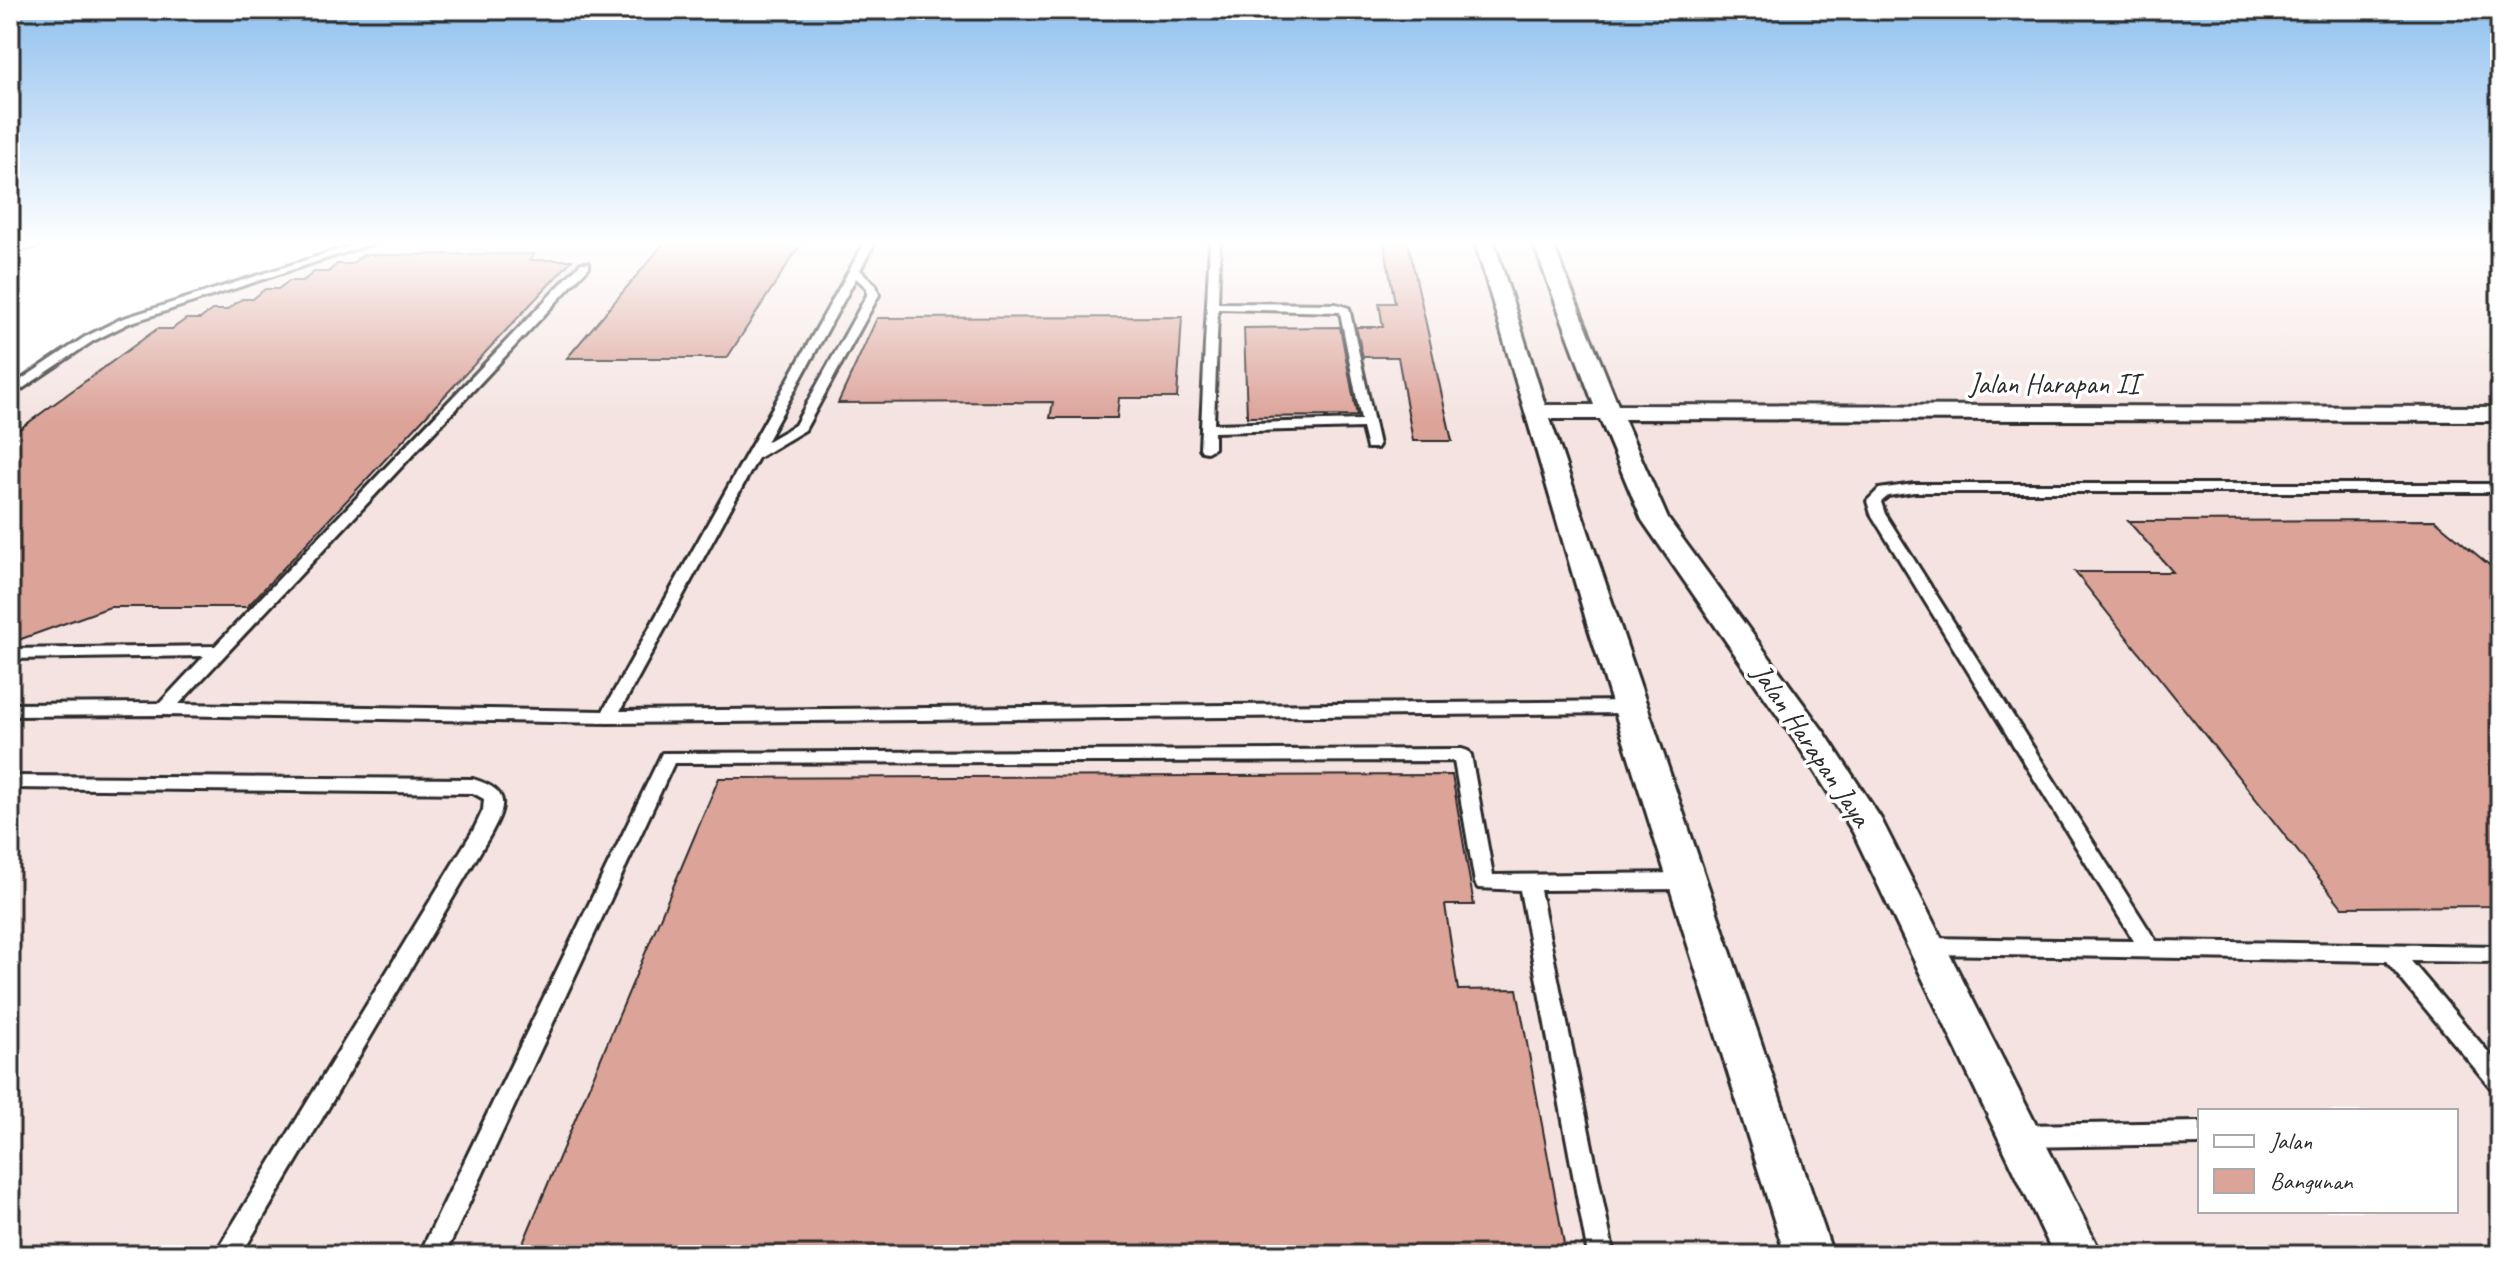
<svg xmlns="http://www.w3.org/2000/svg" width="2510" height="1265" viewBox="0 0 2510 1265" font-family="Caveat,sans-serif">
  <rect width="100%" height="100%" fill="#fff"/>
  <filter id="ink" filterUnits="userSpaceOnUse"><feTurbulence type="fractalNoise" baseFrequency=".0125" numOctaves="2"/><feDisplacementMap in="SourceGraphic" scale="16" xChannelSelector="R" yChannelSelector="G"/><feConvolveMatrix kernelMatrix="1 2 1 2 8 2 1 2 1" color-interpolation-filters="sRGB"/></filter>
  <g filter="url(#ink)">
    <path fill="#f4e3e0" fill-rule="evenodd" d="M360 242H2500V1255H10V383L68 345 166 306ZM2200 1111H2456V1211H2200Z"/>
    <g fill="#dca399" stroke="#2b2b2b" stroke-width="2">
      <path d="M665 242H802L727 358H567Z"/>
      <path d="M1384 242H1408L1452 441H1413L1398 357H1363L1356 327H1383L1379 303H1395Z"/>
      <path d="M535 254 530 260H572L247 607H110L10 643V436L157 329H172L186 319H200L212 310H226L242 299H253L265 289H278L289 281H303L314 272H328L337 264H351L363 255Z"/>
      <path d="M1182 317 1177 398H1119L1117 418H1050L1053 402 838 403 877 318Z"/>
      <path d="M1340 327 1357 416 1247 417 1244 328Z"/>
      <path d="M2435 520 2500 574V906L2342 907 2075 572H2173L2128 521Z"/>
      <path d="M1452 775 1474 905H1445L1458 990 1517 989 1566 1255H518L719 778Z"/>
    </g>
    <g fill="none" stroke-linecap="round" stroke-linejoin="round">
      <g stroke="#2b2b2b" stroke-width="6">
        <g id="service">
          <path d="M363 242H377L129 323 93 341 10 397V387L85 337 121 319Z"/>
          <path d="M865 242H875L860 270 876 285 879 295 805 430 758 458 620 711 1629 701 1638 707 1629 713 608 723 164 715 10 716V704L160 703 204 656 10 659V649L215 646 581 263H589V267L179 704 603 711ZM856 278 867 288V295L795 425 766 442Z"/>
          <path d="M1210 242H1220L1218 303 1336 304 1349 308 1379 445 1377 448H1367L1362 428 1214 432V448L1207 452 1202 451 1200 448ZM1218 309 1340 312 1361 420 1214 424Z"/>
          <path d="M1914 484H2500V492H1914L1888 496 1881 502 1885 514 2156 941 2500 946V962L2411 961 2500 1066V1092L2492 1089 2386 961 1928 954 1921 952 1918 946 1921 940 1928 938 2134 941 1871 514 1867 501 1879 489Z"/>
          <path d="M1462 749 1468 751 1471 755 1493 875 1686 873 1693 876 1696 881 1693 886 1686 889 1540 890 1614 1255H1588L1520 890 1478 888 1475 883 1454 761 674 763 445 1255H419L662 753Z"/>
          <path d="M10 776 473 779C512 791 506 806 489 837L241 1255H214L474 829 483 810 484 799 473 793 10 788Z"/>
          <path d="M2200 1122V1144L2022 1147 2014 1144 2010 1136 2014 1128 2022 1125Z"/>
        </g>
      </g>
      <g stroke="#2b2b2b" stroke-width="6">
        <g id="minor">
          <path d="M10 242H43L40 246 10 253Z"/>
          <path d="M1475 242H1494L1545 405H1594L1533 242H1552L1618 405 2500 407V421L1624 419 1668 519 1824 732 1881 819 2102 1255H2054L1853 832 1800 748 1642 520 1600 419H1550L1833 1255H1785L1587 623Z"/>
        </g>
      </g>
      <use href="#service" fill="#fff" fill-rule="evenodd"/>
      <use href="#minor" fill="#fff" fill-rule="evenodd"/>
    </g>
  </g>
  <linearGradient id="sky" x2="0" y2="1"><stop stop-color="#90c0ee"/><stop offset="0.58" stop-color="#fff"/><stop offset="1" stop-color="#fff" stop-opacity="0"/></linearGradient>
  <rect width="2510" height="419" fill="url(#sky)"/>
  <g text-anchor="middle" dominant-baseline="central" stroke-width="7" stroke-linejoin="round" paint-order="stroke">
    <g font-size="28" fill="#2b2b2b" stroke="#fff">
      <text x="2054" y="383">Jalan Harapan II</text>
      <text transform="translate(1812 745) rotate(56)">Jalan Harapan Jaya</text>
    </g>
  </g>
  <rect width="2510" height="1265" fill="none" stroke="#fff" stroke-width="40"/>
  <rect x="20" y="20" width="2470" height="1225" fill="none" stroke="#2b2b2b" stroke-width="3" filter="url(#ink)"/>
  <rect x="2198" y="1109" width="260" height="104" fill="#ffffff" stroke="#aaaaaa" stroke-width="2"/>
  <rect x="2214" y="1135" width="40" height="12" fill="#ffffff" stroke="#aaaaaa" stroke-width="2"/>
  <text x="2270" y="1149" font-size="24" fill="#2b2b2b">Jalan</text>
  <rect x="2214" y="1169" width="40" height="24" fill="#dca399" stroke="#aaaaaa" stroke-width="2"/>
  <text x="2270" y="1189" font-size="24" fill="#2b2b2b">Bangunan</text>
</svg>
